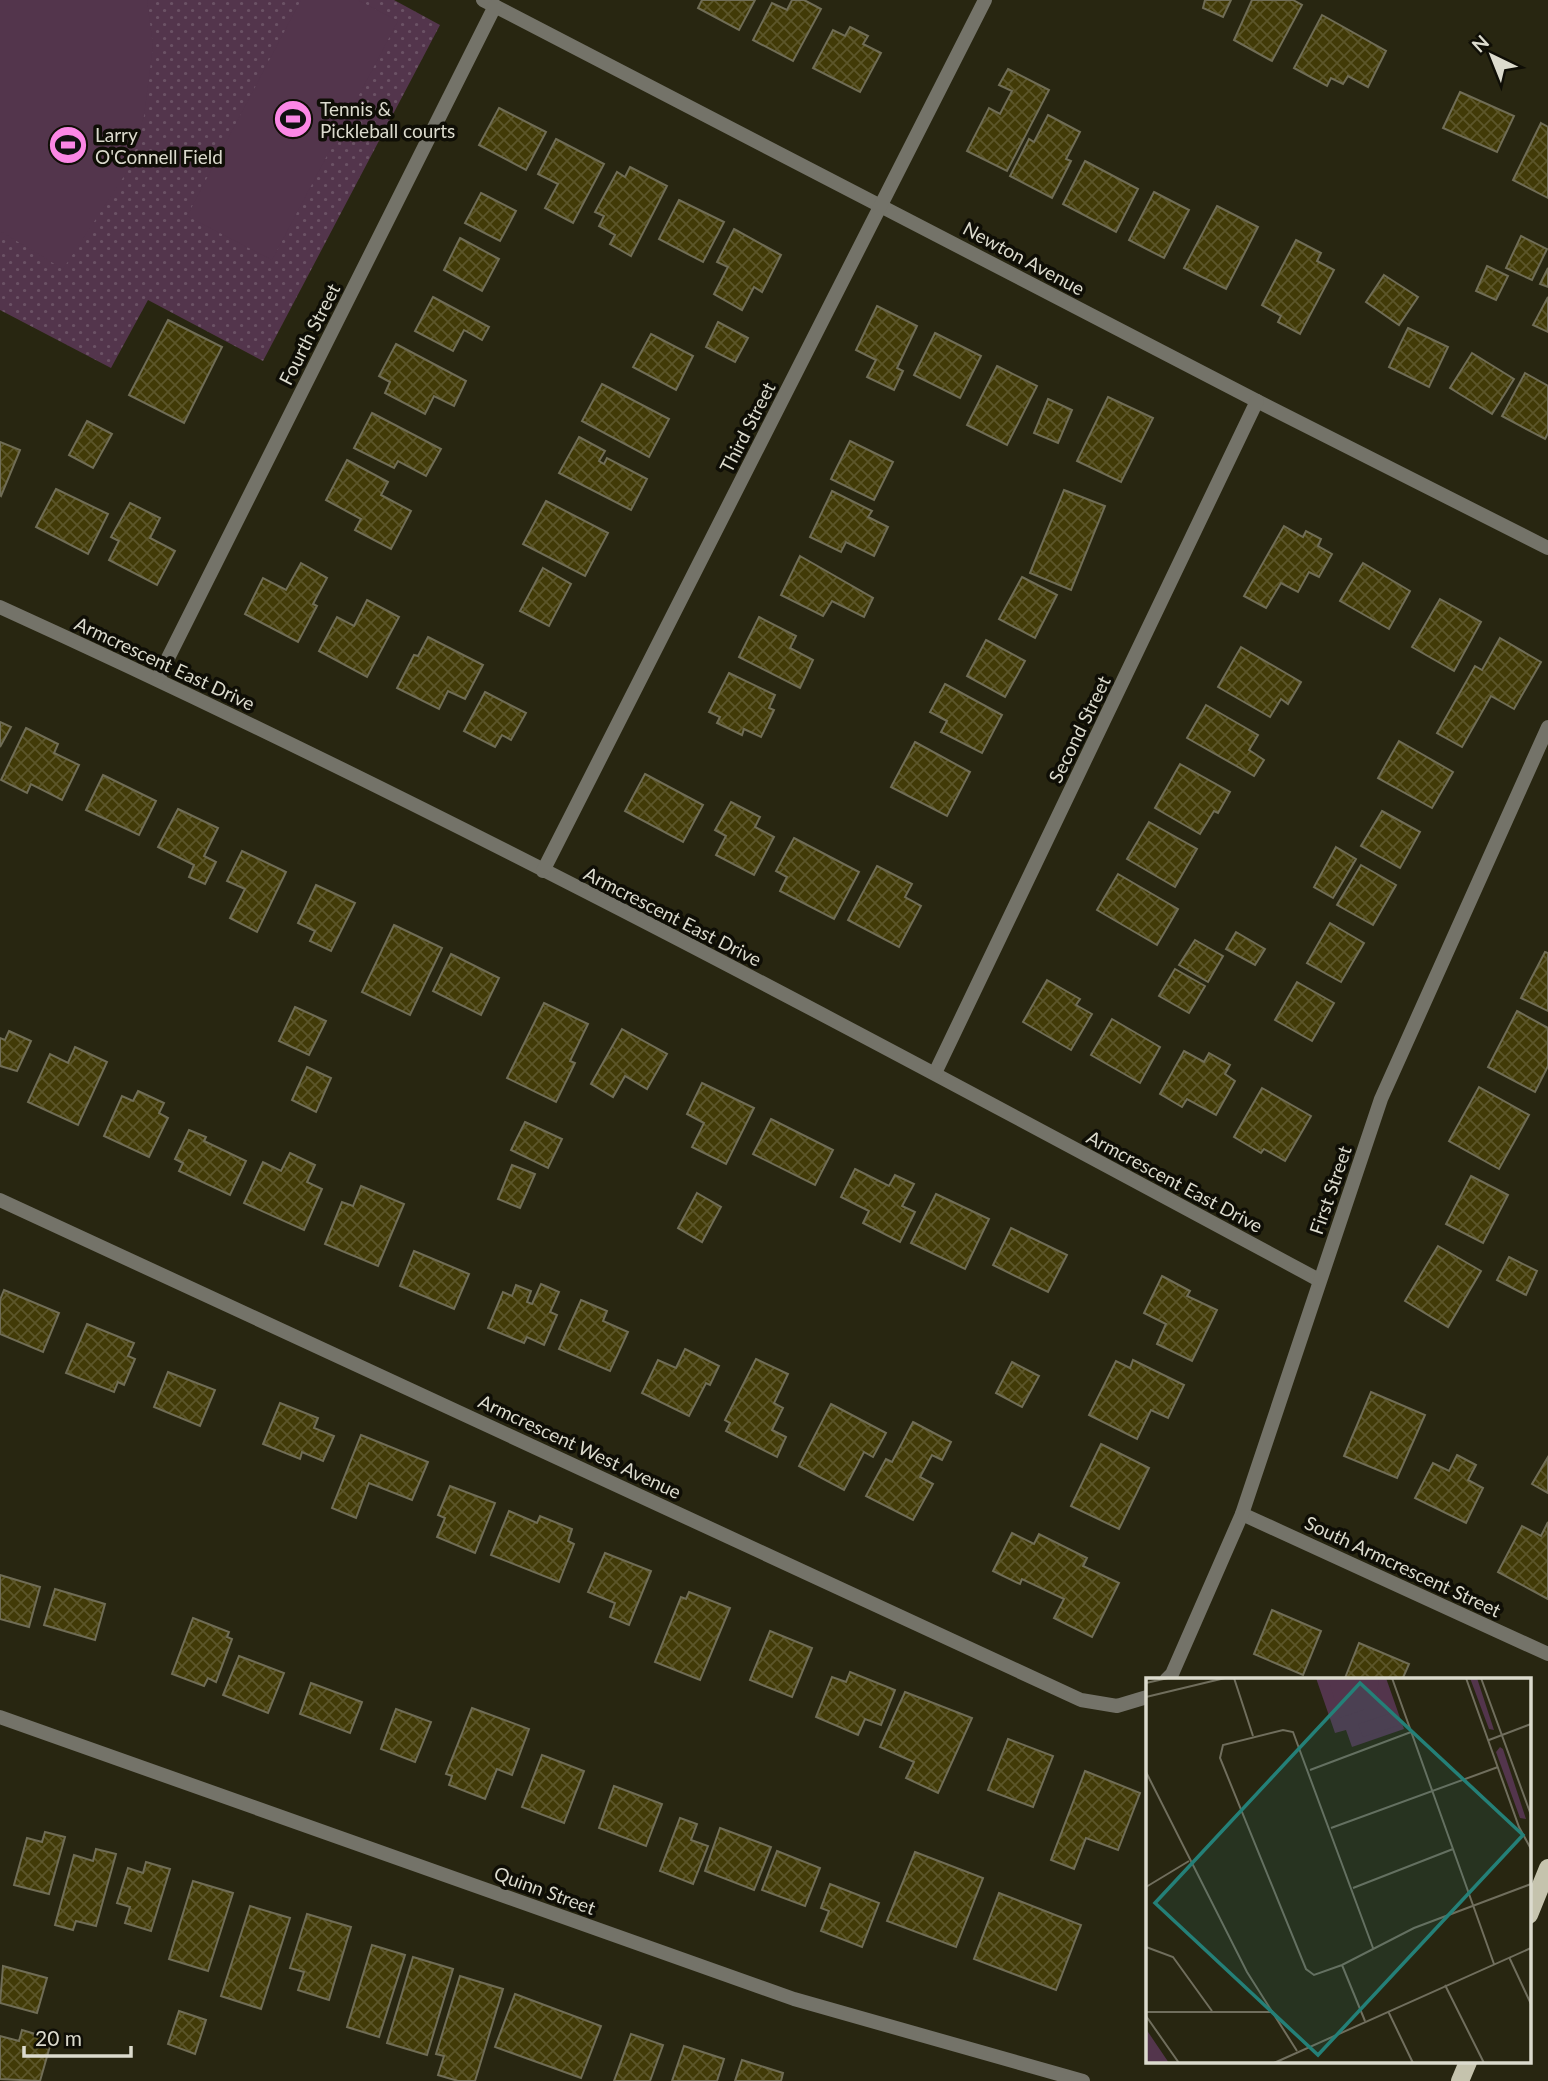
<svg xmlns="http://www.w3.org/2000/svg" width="1548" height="2081" viewBox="0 0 1548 2081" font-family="Lato,sans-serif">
  <defs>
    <pattern id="green-dots" width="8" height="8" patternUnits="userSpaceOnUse" patternTransform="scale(1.75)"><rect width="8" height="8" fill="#53354c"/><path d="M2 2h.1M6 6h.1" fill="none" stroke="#6b5265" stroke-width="1.8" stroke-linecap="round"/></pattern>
    <pattern id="building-cross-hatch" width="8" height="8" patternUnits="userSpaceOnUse" patternTransform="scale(1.75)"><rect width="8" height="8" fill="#413a07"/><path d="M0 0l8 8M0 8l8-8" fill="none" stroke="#5c562a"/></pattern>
  </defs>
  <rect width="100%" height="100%" fill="#282611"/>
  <path fill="url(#green-dots)" d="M0 0H394L440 25 263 361 148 300 111 368 0 310Z"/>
  <g fill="#53354c">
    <path d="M0 0H147L153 46 144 116 126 173 63 269 0 231Z"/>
    <path d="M301 0H358L398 21 272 260 187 216Z"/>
  </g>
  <g fill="url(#building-cross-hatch)" stroke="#706d56" stroke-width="2">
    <path d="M702 0H755L739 30 698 8Z"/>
    <path d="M792 0H804L821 9 793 61 753 40 772 3 787 10Z"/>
    <path d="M1205 0H1231L1223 17 1203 8Z"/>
    <path d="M1252 0H1293L1302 5 1272 61 1234 40Z"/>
    <path d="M1322 15 1386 51 1368 87 1348 76 1343 84 1331 78 1327 86 1294 68Z"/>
    <path d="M850 27 868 36 863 44 881 53 860 92 813 68 833 30 845 36Z"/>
    <path d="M1008 69 1049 90 1007 171 967 151 989 108 1000 114 1012 91 999 85Z"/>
    <path d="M1460 92 1514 116 1497 152 1443 128Z"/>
    <path d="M499 108 546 132 526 170 479 145Z"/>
    <path d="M1048 115 1080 132 1066 159 1071 161 1052 198 1010 176 1029 139 1034 142Z"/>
    <path d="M1541 123 1548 127V198L1513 180Z"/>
    <path d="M556 139 604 164 573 223 545 208 558 184 538 174Z"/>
    <path d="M1085 161 1138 189 1116 232 1063 204Z"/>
    <path d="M630 167 667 186 631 256 610 244 615 235 599 226 604 216 595 212 617 172 625 177Z"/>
    <path d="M1154 192 1189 210 1164 258 1129 240Z"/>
    <path d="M481 193 516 211 500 241 465 223Z"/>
    <path d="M679 200 724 222 703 262 659 239Z"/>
    <path d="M1217 206 1258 227 1226 289 1184 268Z"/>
    <path d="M734 229 781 255 762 292 754 287 742 310 714 294 728 267 717 262Z"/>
    <path d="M1521 236 1547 249 1532 280 1506 268Z"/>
    <path d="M460 238 499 259 482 291 444 270Z"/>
    <path d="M1296 240 1321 253 1317 261 1334 270 1300 334 1278 322 1281 316 1262 305Z"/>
    <path d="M1487 266 1508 276 1496 300 1476 291Z"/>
    <path d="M1548 268V287L1540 284Z"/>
    <path d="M1384 275 1418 297 1399 325 1366 302Z"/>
    <path d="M433 297 489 327 482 340 464 330 453 351 415 331Z"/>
    <path d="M1548 297V332L1533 325Z"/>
    <path d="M877 306 917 326 897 368 903 371 894 390 867 377 876 360 856 350Z"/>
    <path d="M168 320 222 347 184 423 129 395Z"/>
    <path d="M718 322 748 338 735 362 706 347Z"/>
    <path d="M1408 328 1448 347 1429 387 1389 367Z"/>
    <path d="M935 333 981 356 960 398 914 375Z"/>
    <path d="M651 334 693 356 676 390 633 367Z"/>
    <path d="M396 344 466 381 454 406 434 396 425 414 385 393 390 382 379 376Z"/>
    <path d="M1472 353 1514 379 1492 414 1450 388Z"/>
    <path d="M997 366 1037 386 1007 445 967 425Z"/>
    <path d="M1525 373 1548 386V433L1545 439 1502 416Z"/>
    <path d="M602 384 669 419 649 457 582 421Z"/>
    <path d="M1108 397 1153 418 1121 482 1077 461Z"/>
    <path d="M1048 399 1072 410 1058 443 1034 433Z"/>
    <path d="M372 413 441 449 426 476 398 461 394 468 354 448Z"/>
    <path d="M87 421 112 434 93 468 69 455Z"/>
    <path d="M579 437 605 451 599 461 604 464 607 458 647 479 631 510 559 473Z"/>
    <path d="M850 441 893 462 874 500 831 479Z"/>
    <path d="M0 442 20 450 1 496 0 495Z"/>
    <path d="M347 460 388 482 381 495 411 511 391 549 355 530 361 519 326 500Z"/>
    <path d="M56 489 108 514 88 554 36 527Z"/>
    <path d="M1064 490 1105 506 1071 590 1030 573Z"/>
    <path d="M832 491 872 511 868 517 888 527 874 556 846 542 841 552 810 537Z"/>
    <path d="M546 501 608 533 585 576 523 544Z"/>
    <path d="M130 503 160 518 150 538 175 551 157 585 109 560 119 541 111 537Z"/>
    <path d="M1284 526 1303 537 1306 531 1321 539 1318 546 1332 554 1319 577 1309 572 1298 592 1281 583 1266 608 1244 596Z"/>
    <path d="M800 556 873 598 864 617 832 601 823 616 781 595Z"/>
    <path d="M301 563 327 578 313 604 317 606 298 642 245 614 263 578 286 590Z"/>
    <path d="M1363 563 1410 591 1389 629 1340 601Z"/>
    <path d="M543 568 571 584 549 626 520 611Z"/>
    <path d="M1022 577 1057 595 1035 638 999 619Z"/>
    <path d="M1440 599 1481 622 1454 671 1412 647Z"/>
    <path d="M367 600 399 617 367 677 319 651 337 617 354 626Z"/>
    <path d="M759 617 796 636 790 648 813 660 800 688 739 657Z"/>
    <path d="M428 637 483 665 465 699 448 691 439 709 397 688 414 655 418 656Z"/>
    <path d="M1500 638 1541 662 1514 709 1491 696 1462 747 1437 733 1475 666 1482 670Z"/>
    <path d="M986 640 1025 661 1005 697 967 676Z"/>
    <path d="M1241 647 1301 682 1288 704 1281 699 1270 717 1218 687Z"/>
    <path d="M729 673 775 695 769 708 774 710 761 737 744 729 742 735 717 723 720 717 709 712Z"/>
    <path d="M945 684 1002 715 982 753 941 732 947 721 930 712Z"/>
    <path d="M485 692 526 713 511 740 502 735 495 747 464 731Z"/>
    <path d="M1206 705 1258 735 1249 750 1264 760 1254 776 1187 738Z"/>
    <path d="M0 722 11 727 0 747Z"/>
    <path d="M26 728 58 744 54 753 79 765 62 800 31 784 27 793 1 780Z"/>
    <path d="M1399 741 1453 772 1432 808 1378 778Z"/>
    <path d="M915 742 970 772 947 816 891 787Z"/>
    <path d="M1180 764 1230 792 1218 813 1214 811 1200 834 1155 808Z"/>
    <path d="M645 774 703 805 683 842 625 811Z"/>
    <path d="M103 775 156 801 139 835 86 810Z"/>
    <path d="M731 802 760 817 755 827 774 837 754 875 716 855 726 836 715 830Z"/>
    <path d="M178 809 218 828 204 856 216 862 205 884 189 877 194 865 158 847Z"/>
    <path d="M1382 811 1420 832 1400 868 1361 846Z"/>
    <path d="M1149 822 1197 849 1175 887 1127 859Z"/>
    <path d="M794 838 859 872 834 919 780 891 787 877 776 871Z"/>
    <path d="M1336 847 1356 859 1333 898 1314 887Z"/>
    <path d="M242 851 286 872 257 932 230 918 245 889 227 881Z"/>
    <path d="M1361 865 1396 885 1373 925 1337 905Z"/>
    <path d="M877 866 912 884 905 897 921 906 899 947 848 920Z"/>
    <path d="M1118 874 1178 909 1157 945 1097 910Z"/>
    <path d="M316 885 355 903 331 951 310 941 315 931 298 923Z"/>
    <path d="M1330 923 1364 943 1341 982 1307 963Z"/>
    <path d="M394 925 442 948 410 1015 362 992Z"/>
    <path d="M1236 932 1265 949 1255 965 1226 949Z"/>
    <path d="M1195 940 1223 956 1208 982 1179 965Z"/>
    <path d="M1545 952 1548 953V1011L1521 998Z"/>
    <path d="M451 954 499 978 481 1015 433 991Z"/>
    <path d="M1175 969 1205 986 1189 1013 1159 996Z"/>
    <path d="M1047 980 1080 999 1076 1005 1092 1014 1071 1050 1023 1022Z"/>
    <path d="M1297 982 1334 1003 1312 1041 1275 1020Z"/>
    <path d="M544 1003 588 1024 570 1061 575 1063 556 1102 507 1078Z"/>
    <path d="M295 1007 326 1021 309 1055 279 1041Z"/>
    <path d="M1517 1011 1548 1028V1066L1535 1092 1488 1067Z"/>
    <path d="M1112 1019 1160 1047 1140 1083 1091 1055Z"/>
    <path d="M622 1029 667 1054 647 1089 625 1076 613 1097 591 1084Z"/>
    <path d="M9 1031 31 1041 17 1071 0 1066V1038L5 1040Z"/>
    <path d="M75 1047 107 1062 78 1125 28 1102 50 1054 68 1063Z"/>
    <path d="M1184 1051 1204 1062 1209 1053 1230 1065 1225 1074 1235 1081 1216 1115 1187 1099 1182 1107 1160 1094Z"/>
    <path d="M307 1067 331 1078 316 1112 292 1100Z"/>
    <path d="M702 1083 754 1108 726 1164 692 1147 704 1123 687 1114Z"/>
    <path d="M1479 1087 1529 1115 1499 1169 1449 1141Z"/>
    <path d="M1262 1088 1311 1116 1285 1161 1264 1149 1261 1153 1234 1137Z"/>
    <path d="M138 1091 164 1103 159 1113 168 1118 149 1157 104 1136 122 1096 133 1101Z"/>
    <path d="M771 1119 833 1150 815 1185 753 1154Z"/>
    <path d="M525 1122 562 1139 548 1168 511 1150Z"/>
    <path d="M189 1130 206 1137 204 1141 246 1161 230 1195 179 1171 183 1163 175 1159Z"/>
    <path d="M290 1153 315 1165 307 1182 322 1189 304 1230 244 1203 263 1162 281 1171Z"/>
    <path d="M512 1165 535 1174 520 1208 498 1199Z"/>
    <path d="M855 1169 889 1186 895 1175 914 1184 902 1206 915 1212 900 1242 863 1223 869 1211 841 1197Z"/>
    <path d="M1471 1176 1508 1195 1483 1243 1446 1224Z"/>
    <path d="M361 1186 404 1204 378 1266 325 1244 342 1202 353 1206Z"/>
    <path d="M697 1193 721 1207 702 1242 678 1228Z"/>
    <path d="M936 1194 989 1219 965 1269 911 1243Z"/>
    <path d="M1011 1228 1067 1255 1048 1292 993 1265Z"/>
    <path d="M1438 1246 1481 1271 1448 1327 1405 1301Z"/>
    <path d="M414 1251 469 1274 454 1309 400 1286Z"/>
    <path d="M1509 1257 1537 1271 1526 1295 1497 1280Z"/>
    <path d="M1162 1276 1190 1291 1187 1296 1217 1310 1192 1361 1157 1344 1166 1324 1144 1313Z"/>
    <path d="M541 1284 559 1292 550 1312 557 1315 544 1345 527 1337 524 1343 488 1328 503 1292 512 1296 516 1285 531 1291 527 1302 532 1304Z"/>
    <path d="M4 1290 59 1313 43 1352 0 1334V1300Z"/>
    <path d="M581 1300 607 1311 603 1321 628 1332 610 1371 559 1349Z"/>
    <path d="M87 1324 134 1343 128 1356 135 1359 124 1385 118 1382 114 1392 66 1373Z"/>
    <path d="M685 1349 719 1366 710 1385 706 1383 689 1416 642 1393 658 1360 676 1368Z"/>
    <path d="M756 1359 788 1374 774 1403 783 1408 772 1430 786 1437 777 1457 726 1431 730 1423 725 1420Z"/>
    <path d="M1133 1360 1184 1385 1168 1418 1151 1410 1137 1439 1089 1415 1116 1361 1130 1368Z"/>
    <path d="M1012 1362 1039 1376 1022 1407 996 1393Z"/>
    <path d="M168 1372 215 1390 200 1426 154 1407Z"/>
    <path d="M1371 1392 1425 1415 1397 1478 1344 1456Z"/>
    <path d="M280 1403 318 1418 314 1428 334 1436 323 1461 302 1452 300 1459 263 1444Z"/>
    <path d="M831 1404 886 1433 873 1457 864 1452 844 1490 799 1466Z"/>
    <path d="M913 1422 951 1442 942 1460 932 1455 920 1477 933 1484 913 1520 866 1496 886 1459 892 1462Z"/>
    <path d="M361 1435 428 1462 412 1500 369 1483 356 1518 332 1508Z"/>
    <path d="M1101 1444 1149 1468 1119 1529 1071 1506Z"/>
    <path d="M1457 1455 1476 1465 1468 1480 1483 1488 1466 1523 1415 1498 1433 1463 1449 1471Z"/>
    <path d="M1548 1457V1493L1532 1484Z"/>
    <path d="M450 1486 495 1503 475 1553 437 1537 445 1518 438 1515Z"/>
    <path d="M509 1511 537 1523 540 1516 572 1529 568 1541 574 1544 559 1582 491 1555Z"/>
    <path d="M1548 1522V1599L1498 1572 1522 1526 1541 1536Z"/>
    <path d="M1012 1533 1034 1544 1039 1534 1087 1558 1083 1566 1119 1583 1092 1637 1054 1618 1064 1599 1022 1579 1020 1584 993 1571Z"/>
    <path d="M605 1553 651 1571 629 1625 610 1617 615 1603 588 1592Z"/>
    <path d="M0 1575 40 1587 29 1627 0 1619Z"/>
    <path d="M55 1589 105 1604 95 1640 44 1625Z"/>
    <path d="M689 1592 730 1608 700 1680 655 1662 681 1597 686 1599Z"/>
    <path d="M1272 1610 1321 1631 1303 1675 1254 1654Z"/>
    <path d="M193 1618 229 1632 227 1637 232 1639 216 1682 208 1678 204 1686 172 1674Z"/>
    <path d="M770 1631 812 1648 792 1697 750 1680Z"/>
    <path d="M1359 1643 1409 1664 1402 1680 1345 1678Z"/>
    <path d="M239 1656 284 1673 268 1713 223 1695Z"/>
    <path d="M850 1672 895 1690 881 1725 865 1719 858 1735 816 1717 832 1677 846 1682Z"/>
    <path d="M311 1683 362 1702 350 1733 300 1714Z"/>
    <path d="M905 1692 972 1718 938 1793 906 1778 914 1762 880 1747Z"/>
    <path d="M472 1708 529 1729 512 1775 497 1769 485 1799 449 1785 452 1776 446 1774Z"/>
    <path d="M396 1709 431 1722 415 1762 381 1749Z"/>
    <path d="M1008 1739 1053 1756 1033 1807 988 1790Z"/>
    <path d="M542 1755 584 1771 564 1823 522 1807Z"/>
    <path d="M1085 1771 1140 1793 1118 1850 1086 1838 1074 1869 1051 1860Z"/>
    <path d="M614 1786 662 1804 646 1846 599 1828Z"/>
    <path d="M680 1818 697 1824 691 1840 708 1846 693 1884 660 1871Z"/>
    <path d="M720 1828 771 1847 754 1890 705 1871Z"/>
    <path d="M45 1832 65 1837 49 1894 14 1885 27 1838 42 1842Z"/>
    <path d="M96 1849 116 1854 96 1926 76 1921 73 1930 55 1925 74 1855 93 1861Z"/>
    <path d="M777 1851 820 1868 805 1906 762 1890Z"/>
    <path d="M915 1852 983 1878 956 1947 887 1921Z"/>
    <path d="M146 1862 170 1869 151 1931 125 1923 130 1907 117 1903 128 1868 143 1873Z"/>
    <path d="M193 1881 233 1893 208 1971 169 1959Z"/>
    <path d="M830 1884 879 1903 862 1947 821 1931 829 1911 821 1908Z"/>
    <path d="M999 1893 1081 1925 1056 1990 974 1959Z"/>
    <path d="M250 1906 290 1918 261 2009 221 1996Z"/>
    <path d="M307 1914 351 1927 329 2000 298 1990 304 1972 290 1968Z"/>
    <path d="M372 1945 405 1955 379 2037 347 2027Z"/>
    <path d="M413 1957 453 1969 427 2055 387 2043Z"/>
    <path d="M3 1966 47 1978 37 2013 0 2003Z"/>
    <path d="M460 1976 503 1989 475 2081H458L438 2075 444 2056 436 2054Z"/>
    <path d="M515 1994 601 2026 581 2078 495 2047Z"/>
    <path d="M179 2011 206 2020 195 2054 168 2044Z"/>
    <path d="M22 2030 52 2039 40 2081 0 2079V2036L19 2041Z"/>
    <path d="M631 2034 663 2045 650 2081H614Z"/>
    <path d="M684 2046 724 2059 717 2081H672Z"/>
    <path d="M742 2060 783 2073 781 2081H735Z"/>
  </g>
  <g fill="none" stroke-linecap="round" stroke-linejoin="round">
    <g stroke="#747369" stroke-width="14">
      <path d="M483 0 1257 401 1548 548"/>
      <path d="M0 607C449 811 885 1046 1319 1280"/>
      <path d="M158 678 495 6"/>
      <path d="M543 871 985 0"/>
      <path d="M935 1073 1257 401"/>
      <path d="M0 1200 1081 1700 1117 1706 1147 1697"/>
      <path d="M1242 1514 1548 1654"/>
      <path d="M1166 1680 1172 1674 1242 1514 1381 1099 1548 727"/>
      <path d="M0 1717 794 1999 1083 2081"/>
    </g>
    <g stroke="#c5c3ad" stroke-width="18">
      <path d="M1529 1915 1548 1868"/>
      <path d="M1460 2081 1468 2062"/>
    </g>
  </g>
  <defs>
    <g id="stadium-disc" transform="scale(2.0125)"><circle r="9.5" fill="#fb87e5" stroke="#0f0e06"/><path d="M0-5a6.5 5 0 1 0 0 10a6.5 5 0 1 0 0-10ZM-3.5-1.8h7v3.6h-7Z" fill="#111"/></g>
  </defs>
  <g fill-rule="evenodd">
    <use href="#stadium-disc" x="293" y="119"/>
    <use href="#stadium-disc" x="68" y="145"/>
  </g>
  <g text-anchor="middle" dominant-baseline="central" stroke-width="7" stroke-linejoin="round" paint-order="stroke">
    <g font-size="19" fill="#dcdbce" stroke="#0f0e06" text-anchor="start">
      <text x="320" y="108">Tennis &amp;<tspan x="320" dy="22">Pickleball courts</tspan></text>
      <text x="95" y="134">Larry<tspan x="95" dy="22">O'Connell Field</tspan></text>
    </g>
    <g font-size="19" fill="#dcdbce" stroke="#0f0e06">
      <text transform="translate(1024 258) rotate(28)">Newton Avenue</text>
      <text transform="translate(309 334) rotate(-63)">Fourth Street</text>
      <text transform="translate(747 427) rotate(-63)">Third Street</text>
      <text transform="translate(165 663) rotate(25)">Armcrescent East Drive</text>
      <text transform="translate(1079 729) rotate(-64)">Second Street</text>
      <text transform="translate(673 916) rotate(27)">Armcrescent East Drive</text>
      <text transform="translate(1175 1181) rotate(28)">Armcrescent East Drive</text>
      <text transform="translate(1330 1190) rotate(-71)">First Street</text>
      <text transform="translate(580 1446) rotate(25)">Armcrescent West Avenue</text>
      <text transform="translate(1403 1566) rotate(25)">South Armcrescent Street</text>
      <text transform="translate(545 1890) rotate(20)">Quinn Street</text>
    </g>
  </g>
  <g transform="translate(1146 1678)">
    <rect width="385" height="385" fill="#282611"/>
    <path d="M170 0H240L258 51 206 69 200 52 189 55ZM324 0H331L348 52 343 51ZM354 69 357 71 380 141 374 140 350 74ZM0 351 23 385H0Z" fill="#53354c"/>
    <path d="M182 0H233L231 17 217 32 194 40ZM249 34 254 47 217 59 212 46Z" fill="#53354c"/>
    <path fill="none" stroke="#706e5d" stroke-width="2" d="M88 0 107 58M246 0 348 286M320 0 373 149 385 171M335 0 385 137M0 5 22 0M0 19 79 0M343 62 385 46M164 92 265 54M0 94 101 294 151 373M185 150 352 89M0 209 43 183M207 210 307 171M0 269 27 279 66 333M227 270 147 54 137 52 77 67 74 80 160 291 168 297 196 287 268 250 385 206M363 279 385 326M196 287 219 343M299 307 338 385M242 333 267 385M0 334H125M0 338 33 385M128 385 385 270"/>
    <path fill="#248078" fill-opacity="0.15" stroke="#248078" stroke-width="3.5" d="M214 5 377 157 172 377 9 225Z"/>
    <rect width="385" height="385" fill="none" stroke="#dcdbce" stroke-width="3.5"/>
  </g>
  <g transform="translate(1492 56) rotate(317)" stroke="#0f0e06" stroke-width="5" paint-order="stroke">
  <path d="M0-5L12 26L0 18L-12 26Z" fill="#dcdbce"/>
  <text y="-10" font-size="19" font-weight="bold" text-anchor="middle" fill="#dcdbce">N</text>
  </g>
  <path d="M24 2046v10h107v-10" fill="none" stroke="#dcdbce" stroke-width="3.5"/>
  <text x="35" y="2046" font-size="21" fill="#dcdbce" stroke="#0f0e06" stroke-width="5" paint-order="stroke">20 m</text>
</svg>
